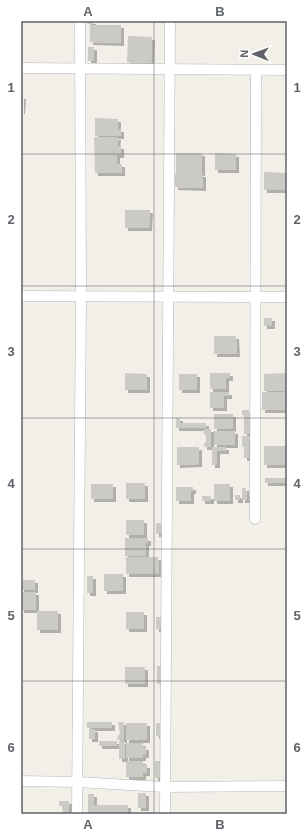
<svg xmlns="http://www.w3.org/2000/svg" width="308" height="835" viewBox="0 0 308 835" font-family="Helvetica,sans-serif">
  <defs>
    <filter id="shadow"><feDropShadow dx="3" dy="3" stdDeviation="0" flood-color="#0004"/></filter>
  </defs>
  <rect width="100%" height="100%" fill="#f1efe8"/>
  <g fill="#cccac5" filter="url(#shadow)">
    <rect x="88" y="21" width="5" height="3"/>
    <path d="M90 25H121V43L90 42Z"/>
    <path d="M128 36 152 37 151 63 127 62Z"/>
    <rect x="88" y="47" width="6" height="14"/>
    <path d="M21 96H23L22 111H21Z"/>
    <path d="M95 118 118 119V129H121V136H95Z"/>
    <path d="M94 137H118L117 146H121V155H117V164H122V173H95Z"/>
    <rect x="176" y="153" width="26" height="20"/>
    <path d="M215 153 236 154V170H215Z"/>
    <path d="M264 172 287 173V190H264Z"/>
    <path d="M175 173 203 174V188L175 187Z"/>
    <path d="M125 210H150L149 228H125Z"/>
    <rect x="264" y="318" width="8" height="8"/>
    <path d="M214 336H236L237 354H214Z"/>
    <path d="M125 373 147 374V390H125Z"/>
    <path d="M210 373H230V378H226V389H210Z"/>
    <path d="M287 373V391H264V374Z"/>
    <rect x="179" y="374" width="18" height="16"/>
    <path d="M210 392H229V396H224V408H210Z"/>
    <rect x="262" y="392" width="25" height="18"/>
    <path d="M242 410H249L250 434H244V415H242Z"/>
    <rect x="214" y="414" width="19" height="15"/>
    <path d="M176 418H180V423H206V428H176Z"/>
    <path d="M204 429H211V447H204V442L206 443V435H204Z"/>
    <rect x="214" y="431" width="21" height="14"/>
    <rect x="242" y="436" width="7" height="11"/>
    <rect x="264" y="446" width="23" height="19"/>
    <path d="M177 447H199V464L177 465Z"/>
    <path d="M212 447H226V451H217V465H212Z"/>
    <rect x="244" y="447" width="5" height="11"/>
    <rect x="265" y="478" width="22" height="5"/>
    <rect x="126" y="483" width="19" height="16"/>
    <rect x="91" y="484" width="22" height="15"/>
    <rect x="214" y="484" width="16" height="17"/>
    <path d="M176 487H193V491H191V501H176Z"/>
    <path d="M242 488H246L247 500H242Z"/>
    <rect x="235" y="495" width="5" height="5"/>
    <rect x="202" y="496" width="9" height="5"/>
    <rect x="126" y="520" width="18" height="15"/>
    <rect x="156" y="523" width="5" height="11"/>
    <path d="M125 538H148V543H146V556H125Z"/>
    <path d="M126 557H158L159 574H126Z"/>
    <rect x="104" y="574" width="19" height="17"/>
    <rect x="87" y="576" width="6" height="17"/>
    <rect x="21" y="580" width="14" height="10"/>
    <rect x="21" y="592" width="15" height="18"/>
    <rect x="37" y="611" width="21" height="19"/>
    <rect x="126" y="612" width="18" height="17"/>
    <rect x="156" y="617" width="6" height="12"/>
    <rect x="157" y="666" width="7" height="18"/>
    <rect x="125" y="667" width="20" height="17"/>
    <rect x="87" y="722" width="25" height="6"/>
    <path d="M118 722H124V740H117L118 735 120 734Z"/>
    <rect x="126" y="723" width="21" height="17"/>
    <rect x="156" y="723" width="6" height="13"/>
    <rect x="89" y="729" width="6" height="10"/>
    <rect x="99" y="741" width="18" height="5"/>
    <rect x="119" y="741" width="6" height="18"/>
    <path d="M126 743H143V747H146V755H143V758H126Z"/>
    <path d="M126 761H143V765H147V773H143V777H126Z"/>
    <rect x="155" y="761" width="8" height="17"/>
    <rect x="138" y="793" width="8" height="15"/>
    <path d="M88 794H94V805H128V813H88Z"/>
    <path d="M59 801H69V814H63L62 806H59Z"/>
  </g>
  <g fill="none" stroke-linecap="round" stroke-linejoin="round">
    <g stroke="#b5b8bc" stroke-width="11">
      <g id="minor">
        <path d="M21 68 287 70"/>
        <path d="M21 296 287 297"/>
        <path d="M255 519 256 70"/>
        <path d="M21 781 77 782 164 787 287 786"/>
        <path d="M77 814 81 296 80 21"/>
        <path d="M165 814 170 21"/>
      </g>
    </g>
    <use href="#minor" stroke="#fff" stroke-width="10"/>
  </g>
  <path fill="none" stroke="#5f6368" stroke-width="1" stroke-opacity="0.55" d="M154 21V814M21 154H287M21 286H287M21 418H287M21 549H287M21 681H287"/>
  <rect width="308" height="835" fill="none" stroke="#ffffff" stroke-width="44"/>
  <g transform="translate(254 54) rotate(271)" stroke="#ffffff" stroke-width="3" paint-order="stroke">
  <path d="M0-3L7 15L0 10L-7 15Z" fill="#5f6368"/>
  <text y="-6" font-size="11" font-weight="bold" text-anchor="middle" fill="#5f6368">N</text>
  </g>
  <rect x="22" y="22" width="264" height="791" fill="none" stroke="#5f6368" stroke-width="1.5"/>
  <g font-size="13" text-anchor="middle" font-weight="bold" fill="#5f6368">
    <text x="88" y="16">A</text>
    <text x="220" y="16">B</text>
    <text x="11" y="92">1</text>
    <text x="297" y="92">1</text>
    <text x="11" y="224">2</text>
    <text x="297" y="224">2</text>
    <text x="11" y="356">3</text>
    <text x="297" y="356">3</text>
    <text x="11" y="488">4</text>
    <text x="297" y="488">4</text>
    <text x="11" y="620">5</text>
    <text x="297" y="620">5</text>
    <text x="11" y="752">6</text>
    <text x="297" y="752">6</text>
    <text x="88" y="829">A</text>
    <text x="220" y="829">B</text>
  </g>
</svg>
